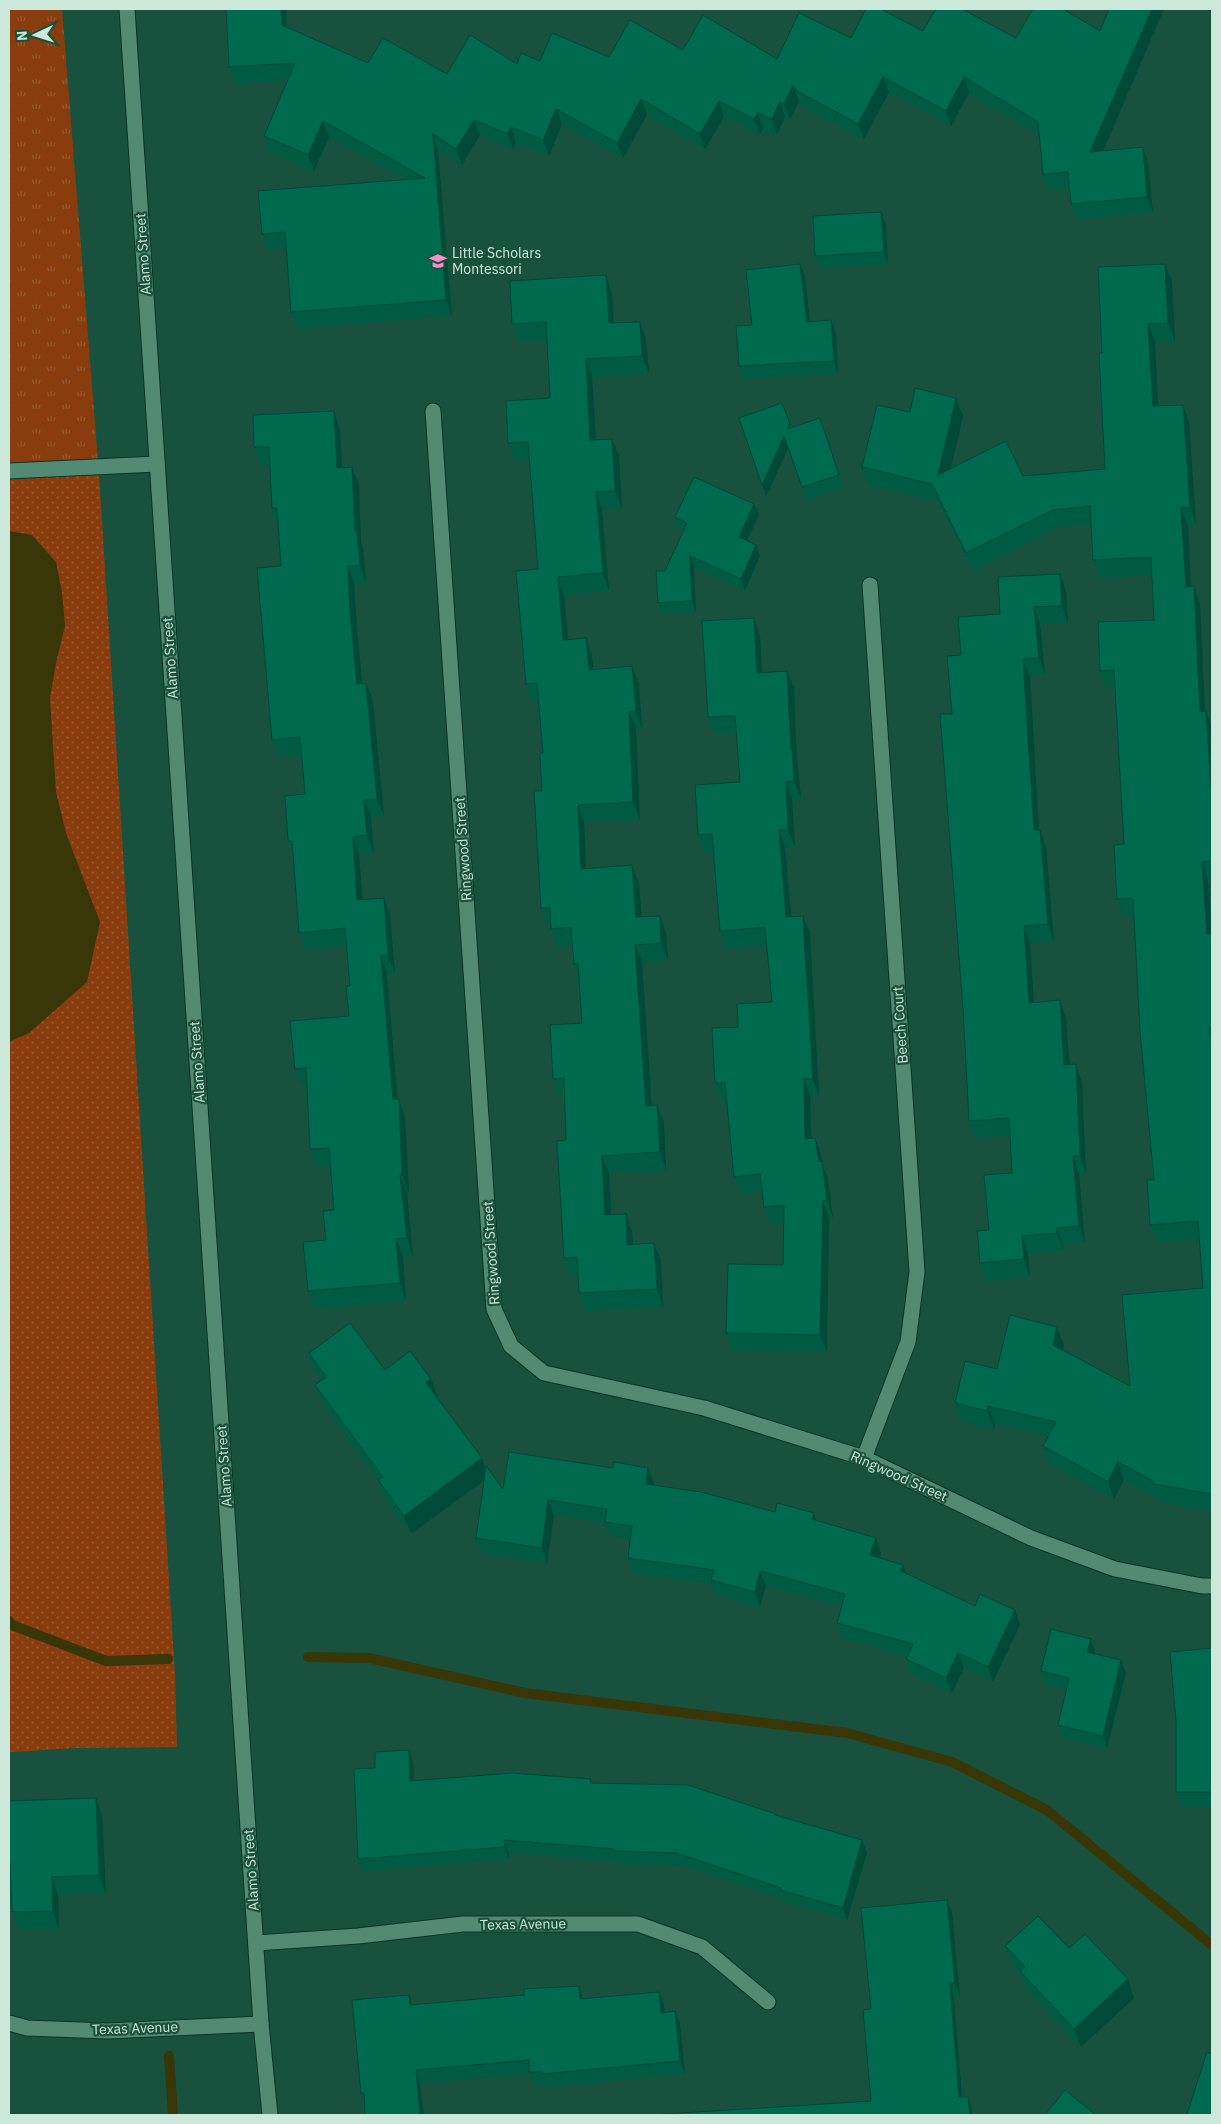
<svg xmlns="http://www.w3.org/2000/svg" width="1221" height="2124" viewBox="0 0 1221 2124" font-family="'IBM Plex Sans',sans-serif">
  <defs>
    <pattern id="grass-tufts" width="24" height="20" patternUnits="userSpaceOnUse" patternTransform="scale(1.25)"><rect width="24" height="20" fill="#893d0e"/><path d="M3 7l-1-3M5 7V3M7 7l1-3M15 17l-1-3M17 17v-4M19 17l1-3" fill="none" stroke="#985930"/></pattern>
    <pattern id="park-dots" width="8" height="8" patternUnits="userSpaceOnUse" patternTransform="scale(1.25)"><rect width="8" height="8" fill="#893d0e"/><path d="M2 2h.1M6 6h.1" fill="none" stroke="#985930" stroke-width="1.8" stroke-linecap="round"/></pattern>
  </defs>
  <rect width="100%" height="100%" fill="#18523e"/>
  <path fill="url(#grass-tufts)" d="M9 9H62L99 474 9 476Z"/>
  <path fill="url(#park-dots)" d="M99 474 175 1675 177 1747 76 1748 12 1752H9V476Z"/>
  <path fill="#393708" d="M9 531 32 535 56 562 62 592 65 626 56 663 50 698 56 792 66 833 100 922 87 982 29 1033 9 1042Z"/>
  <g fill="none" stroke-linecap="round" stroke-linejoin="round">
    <g stroke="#393708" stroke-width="10">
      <path d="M9 1621 12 1625 106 1661 168 1659"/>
      <path d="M308 1657 369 1658 525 1693 847 1733 952 1762 1047 1810 1212 1945"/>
      <path d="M169 2056 173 2115"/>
    </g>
    <g stroke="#083527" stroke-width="17">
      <g id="minor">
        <path d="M433 411 494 1309 511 1346 544 1373 704 1408 864 1458 1031 1538 1115 1569 1202 1586H1212"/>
        <path d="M9 471 157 464"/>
        <path d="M864 1458 908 1342 917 1272 870 585"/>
        <path d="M256 1943 358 1936 463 1924H638L702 1947 768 2002"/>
        <path d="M9 2023 27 2028 107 2031 261 2024"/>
      </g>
    </g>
    <g stroke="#083527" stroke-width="17">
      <path id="secondary" d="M127 9 261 2024 270 2115"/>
    </g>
    <use href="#minor" stroke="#538a74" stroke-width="15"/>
    <use href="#secondary" stroke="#538a74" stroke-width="15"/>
  </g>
  <g fill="#005b43">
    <path d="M226 9H286L287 27 368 63 447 74 540 61 609 57 683 50 777 59 851 38 923 31 1016 38 1100 31 1163 11 1103 151 1148 163 1153 212 1077 220 1071 204 1070 188 1048 190 1043 174 1039 135 969 93 951 126 889 92 864 139 803 107 799 101 790 120 785 117 777 135 763 128 760 134 724 117 705 149 647 115 623 158 562 124 549 156 516 142 513 149 480 135 462 165 438 150 452 316 297 328 291 312 286 248 267 249 262 234 406 179 329 137 314 171 269 152 264 136 288 80 235 83 229 67Z"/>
    <path d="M886 225 888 264 820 268 815 256Z"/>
    <path d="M800 264 805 277 810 322 831 320 836 333 838 373 743 379 739 366 752 325Z"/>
    <path d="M1172 281 1175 341 1155 342 1158 406 1183 405 1189 422 1196 525 1188 526 1191 587 1200 604 1205 711 1212 728V879L1208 880 1212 934V1511L1160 1502 1158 1498 1124 1480 1114 1499 1050 1464 1043 1446 1049 1436 995 1424 994 1429 961 1421 955 1403 997 1369 1064 1345 1062 1350 1130 1386 1203 1288 1199 1239 1157 1242 1150 1225 1154 1180 1134 916H1124L1117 899 1124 844 1115 688H1107L1100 671 1154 620 1152 575 1100 578 1093 560 1091 525 1059 527 973 571 938 502 868 485 862 467 910 412 963 416 950 469 1023 476 1105 469 1102 353Z"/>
    <path d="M612 293 614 323 646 339 649 373 592 377 596 439H612L619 456 622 508 602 509 609 591 564 595 568 640 592 656 594 669 639 684 642 729 636 730 640 820 584 822 586 868 632 865 639 883 641 917 660 916 666 933 668 960 642 962 652 1105H657L664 1123 666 1170 609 1173 611 1215 632 1232 633 1244 661 1261 663 1307 585 1311 579 1293 578 1275 570 1276 564 1258 566 1140 565 1096 560 1097 553 1079 582 1023 578 976 574 964 573 945 557 946 551 929V926H547L541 908 543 753 538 701 532 702 526 684 538 569 529 460H515L508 443 550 398 547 340 519 341 512 324Z"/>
    <path d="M782 403 791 428 820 418 844 487 807 500 788 449 766 497Z"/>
    <path d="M340 429 342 468 352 467 359 485 361 542 363 548 366 583H354L357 629 362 684 366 683 373 701 384 816 371 817 374 853 359 854 362 900 384 898 390 915 395 973 387 974 398 1099 405 1117 409 1193H407L413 1256 403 1257 406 1301 314 1309 308 1291 326 1240 334 1210 330 1166 316 1167 310 1149 307 1086H301L295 1069 349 1016 350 986 347 946 306 950 299 933 293 854 288 841 305 794 302 755 278 757 272 740 281 566 279 526 272 508 270 464 261 465 254 447Z"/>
    <path d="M754 504 759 515 747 541 756 545 760 556 745 590 694 567 696 612 662 614 658 603 665 571 683 531 679 529 675 517Z"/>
    <path d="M1066 591 1068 623 1040 624 1045 675 1030 676 1039 830 1046 847 1054 941 1030 943 1034 1002 1066 1018 1069 1065 1082 1082 1086 1173H1079L1085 1243 1063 1245 1064 1250 1028 1253 1030 1277 986 1281 980 1263 989 1230 1012 1173 1010 1136 975 1138 969 1121 952 714 961 655 1000 614Z"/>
    <path d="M760 636 762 672 787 671 794 688 797 761 798 766 801 799H792L795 847 785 848 791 917 803 916 810 933 819 1096H810L811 1138 821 1155 822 1164 828 1179 833 1218H829L827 1352 733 1350 726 1333 783 1265 784 1223 770 1224 764 1207 762 1192 741 1194 734 1177 727 1101H721L715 1083 738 1027 772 1002 767 945 726 948 720 931 713 852H704L698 835 740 782 736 733 714 734 708 717Z"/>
    <path d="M309 1353 385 1370 438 1397 437 1398 486 1469 503 1489 613 1468H648L654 1483 653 1485 775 1512 814 1513 817 1521 881 1553 880 1558 903 1565 906 1574 975 1606 1015 1610 1020 1625 993 1682 964 1668 952 1693 911 1674 906 1659 907 1656 842 1638 837 1623 842 1606 766 1586 760 1607 716 1595 712 1584 633 1573 628 1558 630 1539 610 1536 606 1523 554 1515 547 1563 482 1553 476 1538 484 1480 411 1534 384 1499 378 1480 322 1403 315 1385 321 1380 315 1372Z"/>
    <path d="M1212 1648V1808L1181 1807 1176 1792Z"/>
    <path d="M1095 1651V1654L1126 1673 1107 1748 1063 1737 1058 1725 1067 1689 1045 1684 1041 1671Z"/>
    <path d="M413 1762 414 1781 591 1779 592 1783 776 1815 862 1840 867 1853 847 1920 785 1902 784 1899 680 1865 618 1864 617 1861 509 1853V1859L363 1871 358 1859 375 1768Z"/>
    <path d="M9 1801 102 1816 106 1893 58 1895 59 1929 19 1930 12 1912 11 1881H9Z"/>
    <path d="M947 1900 952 1913 960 1996 954 1997 962 2097H968L972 2110 871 2101V2009Z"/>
    <path d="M1005 1946 1069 1948 1128 1979 1134 1998 1081 2047 1027 1989 1022 1975 1012 1964Z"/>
    <path d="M659 1992 664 2005 665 2013 675 2011 680 2024 685 2074 546 2087V2085L534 2086 530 2074 420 2083 424 2115H365V2102L361 2093 412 2004 583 1999Z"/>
  </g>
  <g fill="#004a37">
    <path d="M281 9H286L287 40 282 25Z"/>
    <path d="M1152 9H1163V11L1096 168 1090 152Z"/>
    <path d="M883 77 889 92 864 139 858 124Z"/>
    <path d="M964 77 969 93 951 126 946 111Z"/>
    <path d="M793 85 799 101 790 120 784 104Z"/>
    <path d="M641 99 647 115 623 158 617 143Z"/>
    <path d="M719 101 724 117 705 149 700 134Z"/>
    <path d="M780 102 785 117 777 135 772 119Z"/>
    <path d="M556 109 562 124 549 156 543 140Z"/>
    <path d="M758 113 763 128 760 134 754 119Z"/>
    <path d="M474 120 480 135 462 165 456 149Z"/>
    <path d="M323 121 329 137 314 171 308 155Z"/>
    <path d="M511 127 516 142 513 149 508 134Z"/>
    <path d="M433 134 438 150 452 316 446 300Z"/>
    <path d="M1143 147 1148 163 1153 212 1147 197Z"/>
    <path d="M881 212 886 225 888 264 884 252Z"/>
    <path d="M800 264 805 277 811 334 807 322Z"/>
    <path d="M1165 264 1172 281 1175 341 1168 323Z"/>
    <path d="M606 275 612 293 615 341 609 323Z"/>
    <path d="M831 320 836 333 838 373 834 361Z"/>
    <path d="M640 322 646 339 649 373 642 356Z"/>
    <path d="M1148 324 1155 342 1159 424 1153 406Z"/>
    <path d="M586 359 592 377 597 457 590 440Z"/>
    <path d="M956 398 963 416 945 493 938 475Z"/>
    <path d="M1183 405 1189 422 1196 525 1190 507Z"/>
    <path d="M334 411 340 429 343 486 337 468Z"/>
    <path d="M784 436 788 449 766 497 762 485Z"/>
    <path d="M612 439 619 456 622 508 615 491Z"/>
    <path d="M352 467 359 485 361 542 363 548 366 583 360 565 355 531Z"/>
    <path d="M596 492 602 509 609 591 603 573Z"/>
    <path d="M754 504 759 515 743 549 739 537Z"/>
    <path d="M1181 508 1188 526 1192 605 1186 587Z"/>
    <path d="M756 545 760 556 745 590 741 579Z"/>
    <path d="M690 556 694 567 696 612 692 601Z"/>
    <path d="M348 566 354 583 357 629 364 702 357 684 350 612Z"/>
    <path d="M1060 574 1066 591 1068 623 1062 606Z"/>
    <path d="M558 577 564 595 570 658 563 640Z"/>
    <path d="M1194 586 1200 604 1206 729 1200 712Z"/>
    <path d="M1034 607 1040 624 1045 675 1039 658Z"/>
    <path d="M754 618 760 636 763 690 757 673Z"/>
    <path d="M586 638 592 656 595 688 589 670Z"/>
    <path d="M1023 659 1030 676 1040 848 1034 830Z"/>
    <path d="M632 666 639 684 642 729 636 712Z"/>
    <path d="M787 671 794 688 797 761 798 766 801 799 794 781 791 749Z"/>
    <path d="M366 683 373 701 384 816 377 799Z"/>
    <path d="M1206 711 1212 728V800Z"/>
    <path d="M629 712 636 730 640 820 633 802Z"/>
    <path d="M786 782 792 799 795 847 788 830Z"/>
    <path d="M364 800 371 817 374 853 367 835Z"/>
    <path d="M578 805 584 822 587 886 581 869Z"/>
    <path d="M779 830 785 848 793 935 786 917Z"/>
    <path d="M1040 830 1046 847 1054 941 1048 924Z"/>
    <path d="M353 837 359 854 364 918 357 900Z"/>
    <path d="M1202 862 1208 880 1212 936 1207 934Z"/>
    <path d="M632 865 639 883 643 935 636 917Z"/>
    <path d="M384 898 390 915 395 973 388 956Z"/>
    <path d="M660 916 666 933 668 960 661 943Z"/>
    <path d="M803 916 810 933 819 1096 813 1079Z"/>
    <path d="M1024 926 1030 943 1035 1020 1029 1003Z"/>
    <path d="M635 945 642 962 653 1123 646 1106Z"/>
    <path d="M381 956 387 974 399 1117 393 1099Z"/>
    <path d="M1060 1000 1066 1018 1071 1082 1064 1065Z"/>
    <path d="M1210 1027 1212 1033V1049Z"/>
    <path d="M1076 1064 1082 1082 1086 1173 1080 1156Z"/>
    <path d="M804 1079 810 1096 812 1157 805 1139Z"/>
    <path d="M399 1099 405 1117 409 1193 402 1175Z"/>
    <path d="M657 1105 664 1123 666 1170 660 1152Z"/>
    <path d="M815 1138 821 1155 822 1164 828 1179 833 1218 827 1200Z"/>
    <path d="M602 1156 609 1173 612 1233 605 1215Z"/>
    <path d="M1073 1156 1079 1173 1085 1243 1079 1226Z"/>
    <path d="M400 1175 407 1193 413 1256 407 1238Z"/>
    <path d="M823 1201 829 1218 827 1352 820 1335Z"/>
    <path d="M626 1214 632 1232 634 1262 627 1245Z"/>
    <path d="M1057 1228 1063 1245 1064 1250 1057 1233Z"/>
    <path d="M1022 1236 1028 1253 1030 1277 1024 1259Z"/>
    <path d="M396 1239 403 1257 406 1301 400 1283Z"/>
    <path d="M654 1243 661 1261 663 1307 657 1289Z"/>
    <path d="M1057 1327 1064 1345 1059 1363 1053 1345Z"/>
    <path d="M431 1379 438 1397 433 1401 426 1383Z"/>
    <path d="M988 1406 995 1424 994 1429 987 1411Z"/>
    <path d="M482 1458 489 1477 411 1534 404 1516Z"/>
    <path d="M1118 1462 1124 1480 1114 1499 1108 1482Z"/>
    <path d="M648 1468 654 1483 651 1499 646 1484Z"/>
    <path d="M548 1500 554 1515 547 1563 542 1548Z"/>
    <path d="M814 1513 819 1528 812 1519Z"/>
    <path d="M876 1538 881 1553 876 1570 870 1555Z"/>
    <path d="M903 1565 908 1580 901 1571Z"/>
    <path d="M760 1571 766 1586 760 1607 755 1592Z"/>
    <path d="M1015 1610 1020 1625 993 1682 988 1667Z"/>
    <path d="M1091 1639 1095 1651 1092 1665 1087 1652Z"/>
    <path d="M958 1653 964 1668 952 1693 946 1678Z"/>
    <path d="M1121 1660 1126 1673 1107 1748 1103 1736Z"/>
    <path d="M409 1750 413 1762 415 1794 410 1781Z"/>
    <path d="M96 1798 102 1816 106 1893 99 1875Z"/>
    <path d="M504 1840 509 1853V1859L505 1847Z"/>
    <path d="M862 1840 867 1853 847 1920 843 1908Z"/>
    <path d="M52 1877 58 1895 59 1929 53 1911Z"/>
    <path d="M947 1900 952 1913 960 1996 955 1983Z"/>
    <path d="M1128 1979 1134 1998 1081 2047 1074 2029Z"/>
    <path d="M950 1984 954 1997 963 2110 959 2097Z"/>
    <path d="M579 1986 583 1999H580Z"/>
    <path d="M659 1992 664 2005 666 2026 661 2013Z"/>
    <path d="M409 1995 413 2008 410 2005Z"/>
    <path d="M675 2011 680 2024 685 2074 680 2061Z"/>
    <path d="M416 2070 420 2083 424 2115H420Z"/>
    <path d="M968 2097 972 2110 973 2115H970Z"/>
  </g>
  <g fill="#006a4e" stroke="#004a37">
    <path d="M226 9H281L282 25 368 63 383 38 447 74 470 35 517 64 521 53 540 61 552 33 609 57 630 20 683 50 703 15 777 59 799 13 851 38 866 9H881L923 31 936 9H962L1016 38 1033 9H1063L1100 31 1109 9H1152L1090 152 1143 147 1147 197 1071 204 1068 172 1043 174 1038 122 964 77 946 111 883 77 858 124 797 91 793 85 784 104 780 102 772 119 758 113 754 119 719 101 700 134 641 99 617 143 556 109 543 140 511 127 508 134 474 120 456 149 433 134 446 300 291 312 285 232 262 234 258 191 425 178 323 121 308 155 264 136 295 63 229 67Z"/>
    <path d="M881 212 884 252 815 256 813 216Z"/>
    <path d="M800 264 807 322 831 320 834 361 739 366 736 326 752 325 746 270Z"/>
    <path d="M1165 264 1168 323 1148 324 1153 406 1183 405 1190 507 1181 508 1186 587 1194 586 1200 712 1206 711 1212 800V861L1202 862 1207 934H1212V1027H1210L1212 1049V1494L1153 1484V1481L1118 1462 1108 1482 1043 1446 1056 1422 988 1406 987 1411 955 1403 965 1361 997 1369 1010 1315 1057 1327 1053 1345 1130 1386 1122 1295 1203 1288 1198 1221 1150 1225 1147 1180H1154L1140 1031 1133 898 1117 899 1114 845 1124 844 1114 670 1100 671 1098 622 1154 620 1151 557 1093 560 1090 506 1053 510 966 553 932 484 862 467 877 405 910 412 915 388 956 398 938 475 1006 441 1023 476 1105 469 1099 353H1102L1098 267Z"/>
    <path d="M606 275 609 323 640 322 642 356 586 359 590 440 612 439 615 491 596 492 603 573 558 577 563 640 586 638 589 670 632 666 636 712H629L633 802 578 805 581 869 632 865 636 917 660 916 661 943 635 945 646 1106 657 1105 660 1152 602 1156 605 1215 626 1214 627 1245 654 1243 657 1289 579 1293 577 1257 564 1258 557 1141 566 1140 564 1078 553 1079 550 1025 582 1023 578 963 574 964 571 927 551 929 550 908H541L534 791H542L540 753H543L537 683 526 684 516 571 538 569 528 442 508 443 506 401 550 398 546 322 512 324 510 281Z"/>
    <path d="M782 403 790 424 787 429 820 418 839 475 802 487 784 436 762 485 739 418Z"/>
    <path d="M334 411 337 468 352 467 355 531 357 530 360 565 348 566 350 612 357 684 366 683 377 799 364 800 367 835 353 837 357 900 384 898 388 956H381L393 1099H399L402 1175H400L407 1238 396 1239 400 1283 308 1291 303 1242 326 1240 323 1211 334 1210 329 1148 310 1149 306 1068 295 1069 290 1021 349 1016 346 986H350L345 928 299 933 292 841H288L285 796 305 794 300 737 272 740 257 568 281 566 277 508H272L269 447H254L253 415Z"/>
    <path d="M694 477 754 504 739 537 756 545 741 579 690 556 692 601 658 603 656 571H665L687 523 675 517Z"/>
    <path d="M1060 574 1062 606 1034 607 1039 658 1023 659 1034 830H1040L1048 924 1024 926 1029 1003 1060 1000 1064 1065 1076 1064 1080 1156H1073L1079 1226 1057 1228V1233L1022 1236 1024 1259 980 1263 977 1231 989 1230 984 1175 1012 1173 1009 1118 969 1121 963 1008 940 714H952L947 656 961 655 958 617 1000 614 998 577Z"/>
    <path d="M754 618 757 673 787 671 791 749H792L794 781 786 782 788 830H779L786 917 803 916 813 1079H804L805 1139 815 1138 819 1162 822 1161 827 1200 823 1201 820 1335 726 1333 728 1264 783 1265 784 1205 764 1207 760 1174 734 1177 725 1083H715L712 1028 738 1027 737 1004 772 1002 765 927 720 931 712 834 698 835 695 785 740 782 735 716 708 717 702 621Z"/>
    <path d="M350 1323 385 1370 410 1351 431 1379 426 1383 482 1458 404 1516 378 1480 383 1477 315 1385 326 1377 309 1353Z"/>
    <path d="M509 1452 613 1468 614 1462 648 1468 646 1484 701 1492 775 1512 777 1503 814 1513 812 1519 876 1538 870 1555 903 1565 901 1571 975 1606 980 1594 1015 1610 988 1667 958 1653 946 1678 906 1659 913 1644 837 1623 845 1594 760 1571 755 1592 711 1580 714 1570 628 1558 632 1526 605 1522 607 1509 548 1500 542 1548 476 1538 486 1466 503 1489Z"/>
    <path d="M1051 1629 1091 1639 1087 1652 1121 1660 1103 1736 1058 1725 1069 1678 1041 1671Z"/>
    <path d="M1212 1648V1792H1176V1721L1170 1652Z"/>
    <path d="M409 1750 410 1781 512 1773 591 1779 590 1783 688 1785 776 1814 775 1815 862 1840 843 1908 780 1890 781 1888 676 1853 614 1851V1849L504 1840 505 1847 358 1859 354 1769 375 1768V1752Z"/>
    <path d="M96 1798 99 1875 52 1877 53 1911 12 1912 10 1863H9V1801Z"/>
    <path d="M947 1900 955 1983 950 1984 959 2097H968L970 2115H650L871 2101 863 2010 871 2009 861 1908Z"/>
    <path d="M1038 1916 1069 1948 1085 1934 1128 1979 1074 2029 1020 1971 1025 1967 1005 1946Z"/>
    <path d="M579 1986 580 1999 659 1992 661 2013 675 2011 680 2061 542 2074V2072H529V2060L416 2070 420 2115H365L364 2093H361L352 2000 409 1995 410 2005 524 1995V1989Z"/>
    <path d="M1207 2052 1212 2054V2115H1192L1187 2114Z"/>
    <path d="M1065 2090 1096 2115H1045Z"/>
  </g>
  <defs>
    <g id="school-bare" transform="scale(1.35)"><path d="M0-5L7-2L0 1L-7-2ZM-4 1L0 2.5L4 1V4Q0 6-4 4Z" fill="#f98fc9" stroke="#18523e" stroke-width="2.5" paint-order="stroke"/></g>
  </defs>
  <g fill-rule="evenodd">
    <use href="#school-bare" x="438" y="261"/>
  </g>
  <g text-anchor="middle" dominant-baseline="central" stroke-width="4.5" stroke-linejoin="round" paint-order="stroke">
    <g font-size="14" fill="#cce8db" stroke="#18523e" text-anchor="start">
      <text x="452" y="253">Little Scholars<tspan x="452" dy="16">Montessori</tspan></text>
    </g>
    <g font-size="14" fill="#cce8db" stroke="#18523e">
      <text transform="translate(143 254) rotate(-94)">Alamo Street</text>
      <text transform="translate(170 658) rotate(-94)">Alamo Street</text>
      <text transform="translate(463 849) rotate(-94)">Ringwood Street</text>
      <text transform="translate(900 1025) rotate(-94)">Beech Court</text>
      <text transform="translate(197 1062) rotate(-94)">Alamo Street</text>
      <text transform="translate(491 1253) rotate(-94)">Ringwood Street</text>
      <text transform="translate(224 1466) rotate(-94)">Alamo Street</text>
      <text transform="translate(899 1476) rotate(24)">Ringwood Street</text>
      <text transform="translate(251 1870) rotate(-94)">Alamo Street</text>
      <text transform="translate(523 1924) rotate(-1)">Texas Avenue</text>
      <text transform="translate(135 2028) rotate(-2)">Texas Avenue</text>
    </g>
  </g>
  <rect width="1221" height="2124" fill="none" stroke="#cce8db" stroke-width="20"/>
  <g transform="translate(35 35) rotate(266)" stroke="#18523e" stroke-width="4" paint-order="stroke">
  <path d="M0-4L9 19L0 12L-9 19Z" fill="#cce8db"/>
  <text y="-8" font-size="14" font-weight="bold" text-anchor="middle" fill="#cce8db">N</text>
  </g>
</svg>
